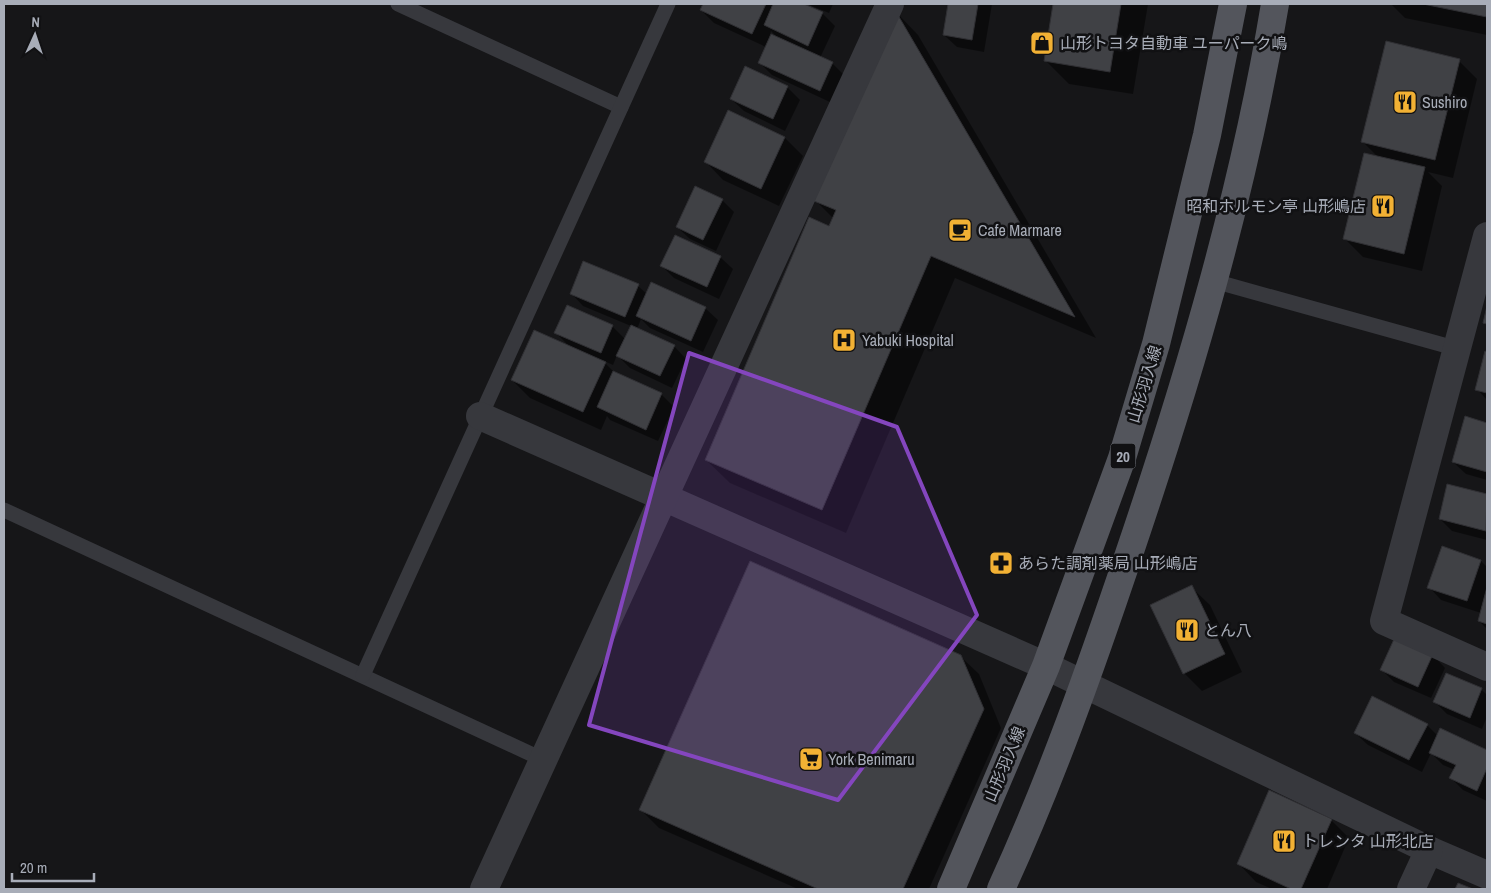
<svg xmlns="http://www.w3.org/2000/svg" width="1491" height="893" viewBox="0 0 1491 893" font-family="'Archivo Narrow','Noto Sans JP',sans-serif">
  <rect width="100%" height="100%" fill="#161618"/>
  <g fill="#0007" fill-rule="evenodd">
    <path d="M704 4H801L822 13 835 26 820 58 832 63 844 75 832 103 772 75 759 62 766 47 714 23 701 10ZM771 31 778 38H777L770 34Z"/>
    <path d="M807 4H833L829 13Z"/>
    <path d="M950 4H992L984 52 957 47 944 35Z"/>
    <path d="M1054 4H1148L1133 94 1069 84 1045 60Z"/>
    <path d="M1391 4H1487V35L1405 18Z"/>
    <path d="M896 12 918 35 1096 338 955 278 846 533 730 483 706 460 830 227 834 219 815 200Z"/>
    <path d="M1459 61 1477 79 1453 178 1428 172 1442 186 1422 271 1363 257 1345 239 1378 157 1363 142Z"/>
    <path d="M787 87 800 100 785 131 744 111 731 99Z"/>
    <path d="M728 112 785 138 803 156 779 206 723 180 705 161Z"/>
    <path d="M722 200 734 212 716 251 690 239 677 227Z"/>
    <path d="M720 257 733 269 719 299 674 278 662 266Z"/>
    <path d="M638 286 647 294 705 308 718 320 703 352 650 328 641 319 637 329 674 346 686 359 672 388 630 368 617 355 613 365 602 360 615 373 661 394 674 407 658 441 610 420 607 416 601 430 530 398 512 380 570 347 556 333 567 307 613 327 625 339 631 326 583 306 571 293Z"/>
    <path d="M1486 353H1487V400L1477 389Z"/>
    <path d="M1466 418 1487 424V480L1466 474 1453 462Z"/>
    <path d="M1448 485 1487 495V540L1452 531 1440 519Z"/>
    <path d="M1442 548 1481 561 1487 567V629L1479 621 1481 613 1441 600 1429 587Z"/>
    <path d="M1191 587 1210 605 1242 672 1202 691 1184 673Z"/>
    <path d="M1433 655 1445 668 1431 698 1394 682 1381 669Z"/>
    <path d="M960 656 979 674 1001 728 929 889H798L659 828 641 810Z"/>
    <path d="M1481 689 1487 695V720L1486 719 1482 729 1447 714 1435 702Z"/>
    <path d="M1427 725 1438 736 1441 730 1487 751V801L1463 790 1451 778 1455 770 1443 765 1431 753 1422 772 1368 745 1355 733Z"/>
    <path d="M1331 820 1349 838 1327 889H1272L1256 882 1238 863Z"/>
  </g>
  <g fill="#404145" stroke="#303034">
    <path d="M703 4H766L752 34 700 10Z"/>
    <path d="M773 4H804L823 12 808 46 764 25Z"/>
    <path d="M948 4H978L972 40 943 35Z"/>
    <path d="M1053 4H1121L1110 72 1044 61Z"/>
    <path d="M1423 4H1487V17Z"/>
    <path d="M895 10 1075 317 931 256 822 510 705 460 809 217 829 226 836 210 814 201Z"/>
    <path d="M771 34 833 62 820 91 758 63Z"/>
    <path d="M1386 41 1460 59 1435 160 1361 142Z"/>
    <path d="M745 66 788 86 773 119 730 99Z"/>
    <path d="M728 110 785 137 761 189 704 162Z"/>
    <path d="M1364 153 1425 167 1404 254 1343 239Z"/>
    <path d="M695 186 723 199 703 240 676 227Z"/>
    <path d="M675 235 721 256 707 287 660 266Z"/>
    <path d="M583 261 639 284 625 317 570 294Z"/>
    <path d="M651 282 706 307 691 341 636 316Z"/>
    <path d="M567 305 613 325 601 353 554 333Z"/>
    <path d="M1487 306V324L1483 323Z"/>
    <path d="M631 325 675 345 660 376 616 356Z"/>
    <path d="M534 330 606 362 583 412 511 380Z"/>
    <path d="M1485 351 1487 352V393L1475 390Z"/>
    <path d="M613 371 662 393 646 430 597 407Z"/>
    <path d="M1465 416 1487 423V472L1452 462Z"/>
    <path d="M1447 484 1487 494 1486 531 1439 519Z"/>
    <path d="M1442 546 1481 560 1467 601 1427 588Z"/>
    <path d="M750 561 961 655 984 709 903 889H818L639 810Z"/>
    <path d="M1192 585 1225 654 1183 674 1150 605Z"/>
    <path d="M1487 587V624L1478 621Z"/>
    <path d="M1395 637 1433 654 1418 687 1380 670Z"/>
    <path d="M1446 673 1482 688 1470 718 1433 702Z"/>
    <path d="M1372 696 1428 724 1409 760 1354 733Z"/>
    <path d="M1440 728 1487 750V768L1477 791 1449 778 1456 765 1429 753Z"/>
    <path d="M1269 790 1332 819 1301 889H1291L1237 864Z"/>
    <path d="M1458 883 1473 889H1455Z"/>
  </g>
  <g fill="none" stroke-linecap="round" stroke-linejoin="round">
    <g stroke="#37383d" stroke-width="15">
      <path d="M398 4 621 107"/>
      <path d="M1214 281 1458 349"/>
      <path d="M4 510 544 760"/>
      <path d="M363 675 668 4"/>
    </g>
    <path stroke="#37383d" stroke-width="28" d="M1487 236 1384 621 1487 667"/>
    <g stroke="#37383d" stroke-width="28">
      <path d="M480 416 1046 666 1429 850 1487 875"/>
      <path d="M484 889 890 4"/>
      <path d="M1411 889 1429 850"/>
    </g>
    <g stroke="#53555c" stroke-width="28">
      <path d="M951 889 1046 666 1122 458 1156 344 1183 234 1207 135 1233 4"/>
      <path d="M1001 889C1051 780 1091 667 1129 554 1190 374 1244 191 1275 4"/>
    </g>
  </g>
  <path fill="#8446be" fill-opacity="0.2" stroke="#8446be" stroke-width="4" stroke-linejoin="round" d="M689 353 897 427 977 615 838 800 589 725Z"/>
  <defs>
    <g id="shop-square" transform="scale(1.25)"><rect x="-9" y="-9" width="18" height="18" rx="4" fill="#f2b134" stroke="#111113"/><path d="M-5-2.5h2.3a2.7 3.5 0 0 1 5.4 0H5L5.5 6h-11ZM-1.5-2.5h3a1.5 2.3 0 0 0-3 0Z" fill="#111"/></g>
    <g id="restaurant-square" transform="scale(1.25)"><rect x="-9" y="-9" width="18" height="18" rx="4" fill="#f2b134" stroke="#111113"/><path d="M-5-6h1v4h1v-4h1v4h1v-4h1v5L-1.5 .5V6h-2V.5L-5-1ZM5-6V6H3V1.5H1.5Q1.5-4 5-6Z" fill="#111"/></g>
    <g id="cafe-square" transform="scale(1.25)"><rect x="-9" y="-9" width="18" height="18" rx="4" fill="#f2b134" stroke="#111113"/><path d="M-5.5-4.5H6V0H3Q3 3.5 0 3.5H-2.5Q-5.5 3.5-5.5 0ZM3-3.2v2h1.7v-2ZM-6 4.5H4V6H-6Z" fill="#111"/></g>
    <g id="hospital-square" transform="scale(1.25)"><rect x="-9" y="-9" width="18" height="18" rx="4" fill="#f2b134" stroke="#111113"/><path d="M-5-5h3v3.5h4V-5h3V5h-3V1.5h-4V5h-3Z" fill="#111"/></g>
    <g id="pharmacy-square" transform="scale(1.25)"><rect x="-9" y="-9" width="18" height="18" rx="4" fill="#f2b134" stroke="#111113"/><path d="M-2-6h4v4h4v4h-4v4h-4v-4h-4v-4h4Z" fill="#111"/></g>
    <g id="supermarket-square" transform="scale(1.25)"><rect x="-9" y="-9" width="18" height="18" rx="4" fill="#f2b134" stroke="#111113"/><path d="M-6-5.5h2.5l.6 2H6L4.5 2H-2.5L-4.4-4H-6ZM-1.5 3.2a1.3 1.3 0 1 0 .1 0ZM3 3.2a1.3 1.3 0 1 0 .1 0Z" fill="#111"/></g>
  </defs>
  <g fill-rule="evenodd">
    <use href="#shop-square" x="1042" y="43"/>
    <use href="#restaurant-square" x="1405" y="102"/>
    <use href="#restaurant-square" x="1383" y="206"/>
    <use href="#cafe-square" x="960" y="230"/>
    <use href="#hospital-square" x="844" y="340"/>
    <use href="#pharmacy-square" x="1001" y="563"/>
    <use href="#restaurant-square" x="1187" y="630"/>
    <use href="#supermarket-square" x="811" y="759"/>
    <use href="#restaurant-square" x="1284" y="841"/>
  </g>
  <g text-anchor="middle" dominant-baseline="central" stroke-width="5" stroke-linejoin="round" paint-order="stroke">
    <rect fill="#111113" stroke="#7b7e86" stroke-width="1" x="1110.5" y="443.5" width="25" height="25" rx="4"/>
    <g font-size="15" font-weight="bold" fill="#a8adb8">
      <text x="1123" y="456">20</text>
    </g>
    <g font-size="16" fill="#a8adb8" stroke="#111113" text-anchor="start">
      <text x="1060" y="43">山形トヨタ自動車 ユーパーク嶋</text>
      <text x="1422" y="102">Sushiro</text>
      <text x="1366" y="206" text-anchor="end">昭和ホルモン亭 山形嶋店</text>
      <text x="978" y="230">Cafe Marmare</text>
      <text x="862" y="340">Yabuki Hospital</text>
      <text x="1018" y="563">あらた調剤薬局 山形嶋店</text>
      <text x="1204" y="630">とん八</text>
      <text x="828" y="759">York Benimaru</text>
      <text x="1302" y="841">トレンタ 山形北店</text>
    </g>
    <g font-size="16" fill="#a8adb8" stroke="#111113">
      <text transform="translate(1144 384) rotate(-73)">山形羽入線</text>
      <text transform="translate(1004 764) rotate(-67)">山形羽入線</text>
    </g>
  </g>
  <rect width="1491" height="893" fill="none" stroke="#a8adb8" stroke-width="10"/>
  <g transform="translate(35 35) rotate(3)" stroke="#111113" stroke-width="4" paint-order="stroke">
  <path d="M0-4L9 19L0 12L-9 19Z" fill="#a8adb8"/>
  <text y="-8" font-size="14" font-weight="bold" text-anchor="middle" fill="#a8adb8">N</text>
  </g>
  <path d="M12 873v8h82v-8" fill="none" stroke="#a8adb8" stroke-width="2.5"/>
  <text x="20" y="873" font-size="15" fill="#a8adb8" stroke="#111113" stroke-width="4" paint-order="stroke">20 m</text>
</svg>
